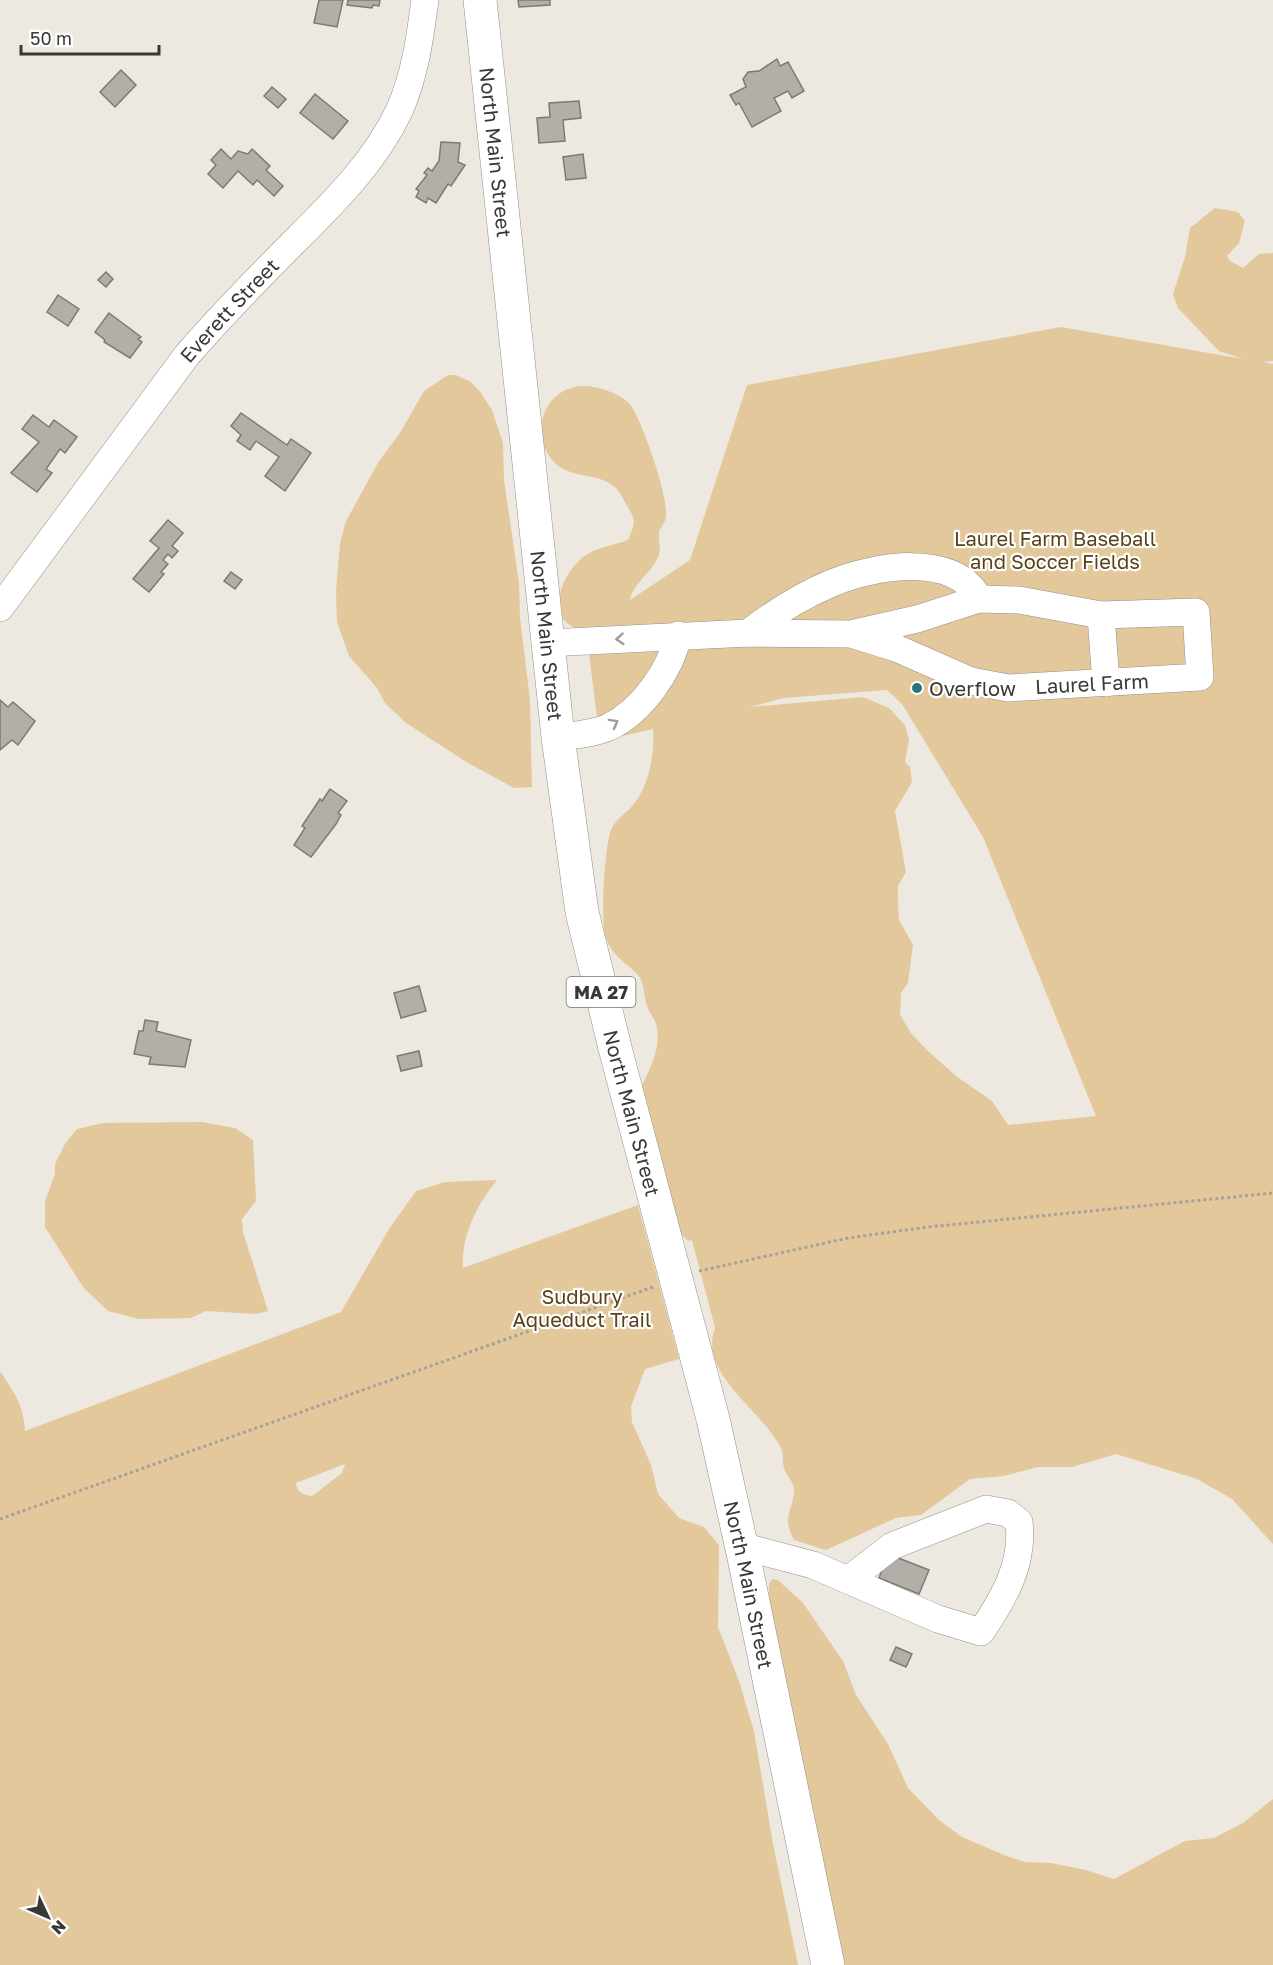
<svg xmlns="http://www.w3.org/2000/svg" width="1273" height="1965" viewBox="0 0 1273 1965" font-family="'Golos Text',sans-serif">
  <rect width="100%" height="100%" fill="#ede9e1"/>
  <g fill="#e3c89b" fill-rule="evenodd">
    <path d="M1215 208 1238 212 1245 221 1239 243 1227 256 1230 261 1243 268 1259 254 1273 253V361L1264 362 1273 364V1544L1232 1499 1197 1479 1116 1454 1072 1467H1038L1003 1476 970 1479 921 1515 896 1518 826 1550 794 1540C782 1516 791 1516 794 1493 796 1483 786 1477 784 1468 782 1461 784 1452 780 1446 760 1409 698 1373 715 1328L692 1240 688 1241 680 1233 640 1091C649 1069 664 1046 655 1021 653 1016 648 1012 647 1005 643 994 645 980 635 972 621 959 607 951 604 929 602 908 604 850 611 830 614 821 626 813 632 806 649 787 655 754 653 729L600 741 586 630C541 626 560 570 588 554 599 547 615 545 628 540 636 521 636 521 626 504 623 499 620 492 616 488 599 472 569 479 554 462 528 434 544 387 583 386 598 386 624 394 632 407 643 425 668 495 666 516 666 522 661 526 659 532 658 539 661 548 659 555 653 572 633 583 630 600L690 560 747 385 1061 327 1243 359 1219 351 1178 308 1173 294 1185 257 1190 228ZM887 690 902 704 983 837 1096 1116 1008 1125 992 1101 956 1076 928 1051 910 1032 900 1014 901 993 908 983 913 945 899 920 898 901V886L906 872 895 811 912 782 910 767 905 762 909 740 905 725 889 708 863 697 750 707 784 698Z"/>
    <path d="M448 375H456L471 382 481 393 492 410 503 443 504 480 519 583 520 618 530 700 532 787 514 788 468 763 406 723 385 703 377 688 349 656 337 622 336 591 340 543 346 521 379 461 400 433 424 391Z"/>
    <path d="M202 1122 235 1128 253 1140 256 1201 242 1219 243 1232 268 1311 256 1314 206 1311 191 1318 139 1319 108 1311 83 1287 45 1227V1201L55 1174V1164L65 1144 77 1129 103 1123Z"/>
    <path d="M497 1180C477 1205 461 1235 463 1268L638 1205 679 1359 645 1369 631 1407 632 1422 651 1465 658 1494 679 1518 704 1527 719 1545 718 1627 739 1681 754 1731 773 1844 798 1965H0V1371C14 1392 24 1406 25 1431L341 1312 389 1229 416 1191 445 1182ZM345 1464 342 1473 312 1496C303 1495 297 1492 296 1483Z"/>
    <path d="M772 1579 778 1580 803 1603 843 1661 856 1695 888 1744 908 1788 939 1820 962 1837 1004 1855 1025 1862 1051 1863 1086 1870 1114 1879 1185 1841 1214 1838 1243 1823 1273 1799V1965H840L769 1600V1584Z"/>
  </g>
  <g fill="#b3afa8" stroke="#7d7973" stroke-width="1.5">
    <path d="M319 0H343L337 27 314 23Z"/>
    <path d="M348 0H380L379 6 373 5 372 8 347 5Z"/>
    <path d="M518 0H550V5L519 7Z"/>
    <path d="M777 59 780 66 788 62 804 91 792 98 788 91 774 98 781 111 752 127 739 103 736 105 730 95 746 87 743 79 748 72 759 71Z"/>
    <path d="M121 70 136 85 115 107 100 92Z"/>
    <path d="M272 87 286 99 278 108 264 96Z"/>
    <path d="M315 94 348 121 333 139 300 113Z"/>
    <path d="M579 101 581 118 563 120 565 141 539 143 537 118 550 117 549 103Z"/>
    <path d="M441 142 460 143 458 162 465 165 451 186 448 184 436 203 428 198 426 203 416 197 419 191 416 189 427 175 424 173 428 168 432 171 439 161Z"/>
    <path d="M221 149 231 159 238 151 248 154 252 149 270 166 266 170 283 186 274 196 257 180 253 185 238 171 223 188 208 174 216 165 211 160Z"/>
    <path d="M583 154 586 178 566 180 563 157Z"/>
    <path d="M106 272 113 279 106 287 98 280Z"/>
    <path d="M58 295 79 309 68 326 47 312Z"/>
    <path d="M109 313 141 337 138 339 142 342 130 358 104 342 105 340 95 332Z"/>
    <path d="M241 413 287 445 291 439 311 453 285 491 265 476 279 457 256 441 250 450 237 441 241 435 231 426Z"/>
    <path d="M33 415 49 427 54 420 77 437 65 453 60 449 46 469 52 473 37 492 11 473 39 442 22 429Z"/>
    <path d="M168 520 183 533 172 546 178 551 172 558 168 554 163 560 168 564 161 572 164 574 149 592 133 579 159 548 150 541Z"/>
    <path d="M231 572 242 580 235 589 224 581Z"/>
    <path d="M0 700 8 707 13 702 35 721 18 745 12 740 0 750Z"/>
    <path d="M330 789 347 801 338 813 341 815 336 824 311 857 294 845 305 828 302 826 320 799 322 801Z"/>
    <path d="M419 986 426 1011 401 1018 394 993Z"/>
    <path d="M145 1020 158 1022 156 1031 191 1040 185 1067 149 1064 151 1057 134 1054 139 1031H143Z"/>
    <path d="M419 1051 422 1066 401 1071 397 1056Z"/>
    <path d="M888 1554 929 1570 919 1594 879 1578Z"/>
    <path d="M896 1647 912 1654 906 1667 890 1660Z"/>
  </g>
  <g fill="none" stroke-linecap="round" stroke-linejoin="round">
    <g stroke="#949089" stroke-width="28">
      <g id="minor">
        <path id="s1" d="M0 608 187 355C220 317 255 281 291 245 331 205 374 164 399 111 415 76 420 37 425 0"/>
        <path d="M1101 615 1106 683"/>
        <path d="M748 633C774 613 801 596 832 583 873 566 955 551 979 599"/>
        <path d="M548 643 748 633 851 634 917 619 979 599 1019 600 1101 615 1196 612 1200 677 1008 688 971 681 896 648 851 634"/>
        <path d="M558 737C575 735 593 734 609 727 642 711 671 670 678 635"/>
        <path d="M741 1546 813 1565 938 1619 981 1632C1004 1598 1024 1564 1019 1522L1008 1513 986 1509 892 1546 848 1580"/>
      </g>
    </g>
    <g stroke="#949089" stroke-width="34">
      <g id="major">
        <path id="s2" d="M480 0 558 737 582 912 615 1048 713 1419 743 1553 828 1965"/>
      </g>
    </g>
    <g stroke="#a5a29c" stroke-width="3" stroke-dasharray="3 3" stroke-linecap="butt">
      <path d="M699 1271 848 1238 928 1227 1273 1193"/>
      <path d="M0 1519 653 1287"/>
    </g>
    <use href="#minor" stroke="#fff" stroke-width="27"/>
    <use href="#major" stroke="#fff" stroke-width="33"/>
  </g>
  <defs><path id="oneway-chevron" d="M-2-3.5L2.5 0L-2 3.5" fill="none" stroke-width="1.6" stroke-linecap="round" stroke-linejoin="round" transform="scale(1.5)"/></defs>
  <g stroke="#9c9c9a">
    <use href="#oneway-chevron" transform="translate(620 639) rotate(176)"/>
    <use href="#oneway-chevron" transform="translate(614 723) rotate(-29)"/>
  </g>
  <circle fill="#2b737e" stroke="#fff" stroke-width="2" cx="917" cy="688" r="6"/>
  <g text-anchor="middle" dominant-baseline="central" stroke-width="4.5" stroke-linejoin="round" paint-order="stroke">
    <rect fill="#fff" stroke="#747472" stroke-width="1.5" x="566.5" y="977" width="69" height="30" rx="4.5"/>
    <g font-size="18" font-weight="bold" fill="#393835">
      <text x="601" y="992">MA 27</text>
    </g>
    <g font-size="20" fill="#393835" stroke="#fff">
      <text stroke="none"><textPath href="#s2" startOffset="153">North Main Street</textPath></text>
      <text stroke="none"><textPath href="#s1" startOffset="376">Everett Street</textPath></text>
      <text stroke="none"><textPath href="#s2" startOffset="639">North Main Street</textPath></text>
      <text transform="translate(1092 683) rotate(-3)">Laurel Farm</text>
      <text stroke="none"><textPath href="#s2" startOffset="1125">North Main Street</textPath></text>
      <text stroke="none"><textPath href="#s2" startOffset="1611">North Main Street</textPath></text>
    </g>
    <g font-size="20" fill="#594317" stroke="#fff">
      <text x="1055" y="538">Laurel Farm Baseball<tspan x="1055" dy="23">and Soccer Fields</tspan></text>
      <text x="582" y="1296">Sudbury<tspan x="582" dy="23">Aqueduct Trail</tspan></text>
    </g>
    <g font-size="20" fill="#393835" stroke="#fff" text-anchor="start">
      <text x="929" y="688">Overflow</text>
    </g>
  </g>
  <g transform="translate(48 1917) rotate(134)" stroke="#ffffff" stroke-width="4.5" paint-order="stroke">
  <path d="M0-4.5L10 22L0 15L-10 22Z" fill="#393835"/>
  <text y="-9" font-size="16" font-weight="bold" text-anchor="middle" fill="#393835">N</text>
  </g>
  <path d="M21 45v9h138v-9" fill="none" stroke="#393835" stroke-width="3"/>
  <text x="30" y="45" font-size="18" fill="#393835" stroke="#ffffff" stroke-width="4.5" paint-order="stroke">50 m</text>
</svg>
